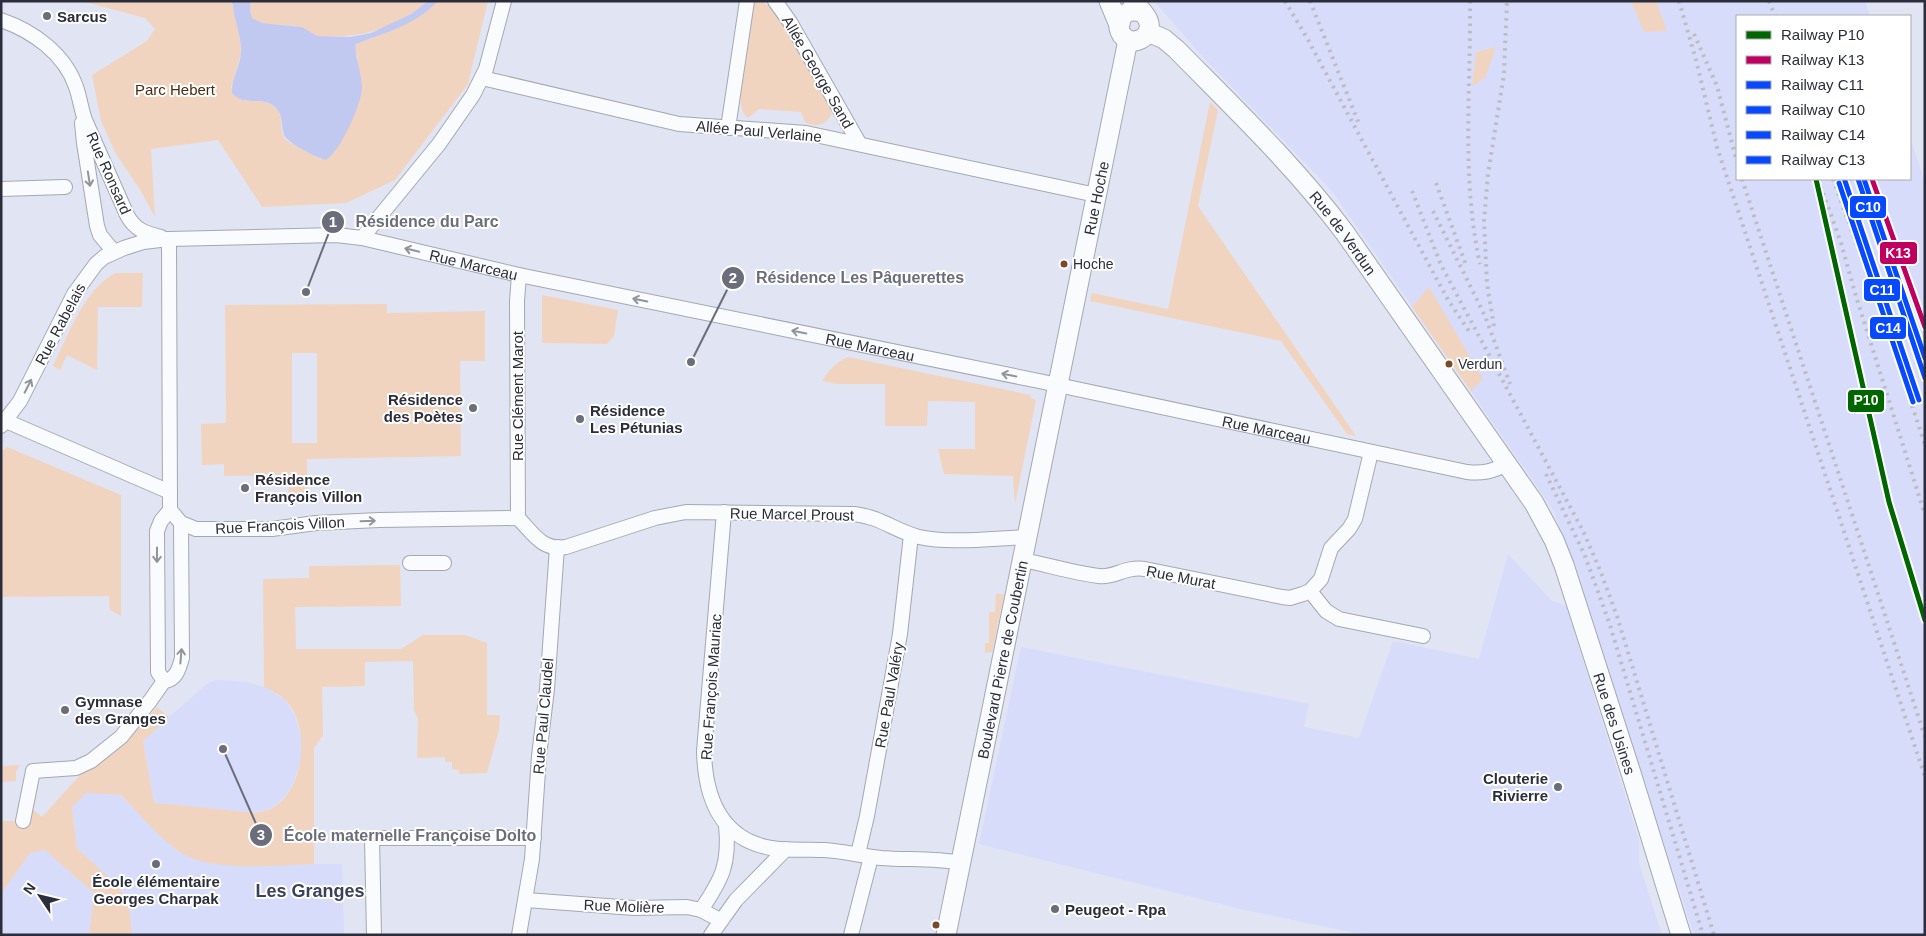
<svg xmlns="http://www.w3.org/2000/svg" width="1926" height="936" viewBox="0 0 1926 936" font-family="Helvetica,sans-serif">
  <rect width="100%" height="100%" fill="#e1e4f3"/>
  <g fill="#d6dcf9">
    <path d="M1154 1H1865L1870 16H1737V179H1910V137L1925 183V935H1694L1554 511 1332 191 1203 57Z"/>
    <path d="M1508 554 1552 601 1566 606 1639 840V863L1662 935H1366L1245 910 979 844 1021 647 1309 704 1304 727 1359 738 1393 641 1479 659Z"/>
    <path d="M217 680 246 682 264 687 285 700 295 716 302 741V757L293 783 287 794 275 806 264 811 247 812 154 803 143 740 208 683Z"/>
    <path d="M86 793 120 795 176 848 185 855 206 862 229 865 342 864 344 935H132L126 898 116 884 77 848 72 806Z"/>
    <path d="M45 849 94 893 89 935H1V894L30 853Z"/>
  </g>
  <g fill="#f1d4c0" fill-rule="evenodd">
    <path d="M81 1H231L233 5 240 40 241 54 231 88 245 101C252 100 258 101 265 102 290 110 275 126 286 140 288 142 318 158 320 159 323 159 326 159 328 159L336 148 358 58 354 48 356 44C385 33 415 24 438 1H488L468 84 395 180 346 203 262 207 218 140 151 149 155 217 141 191 116 154 101 121 92 75 147 41 155 29 145 18Z"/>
    <path d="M251 1H428C400 24 369 37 333 36 328 36 322 37 317 36 309 34 305 27 297 26 282 24 264 27 252 18L250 10Z"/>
    <path d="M761 1 766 4 778 13 833 110C829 123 818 129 805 122L801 112 759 109 748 118C740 111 741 104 741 94L754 5 757 2Z"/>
    <path d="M1631 1H1656L1667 31 1644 32Z"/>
    <path d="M1496 47 1485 78 1472 86 1476 52Z"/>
    <path d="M1210 102 1218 110 1198 206 1356 436 1347 434 1281 341 1090 301 1092 293 1168 309Z"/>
    <path d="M116 273H143L142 307H98L97 370 67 355 60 370 53 366C68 336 85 287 116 273Z"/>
    <path d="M1429 287 1483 379 1471 391 1412 307Z"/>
    <path d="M542 295 618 310 614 336 607 344 542 343Z"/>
    <path d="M387 304V313L485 311V361H460L461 456 307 459V502L289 503 288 475 224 476V464L202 465 201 424 226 423 225 305ZM292 353H317V443H292Z"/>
    <path d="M848 357 1031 395 1030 398 1036 400 1015 504 1013 476 944 474 938 449H975V402L928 401 927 426H885V384H837L822 381C828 371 836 362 848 357Z"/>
    <path d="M7 447 121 495V616L110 610 109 596 1 597V452Z"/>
    <path d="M400 565 401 606 295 607 296 649H401L423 635H465L487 643V715H500L499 730 487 773 459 774V770L452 769V762H445V757L417 758 418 719 414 710 413 661 365 662V686L322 687 323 735 314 748V864C278 865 217 872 185 855 162 842 140 814 121 795L86 793 72 807 77 848 116 884 126 898 129 907 132 935H89L94 893 45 850 30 853 1 894V821H28L31 808 42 817 80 775 121 746 157 707 169 717 143 741 154 803C179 805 203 807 227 810 239 811 254 814 265 811 305 799 313 724 284 699 279 694 271 691 264 687L263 579 309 578V566Z"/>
    <path d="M996 594H1004L992 652 985 653V643H989V612H995Z"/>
    <path d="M20 765 16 771V781L1 782V766Z"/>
  </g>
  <path fill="#c2c9f1" d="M231 1H251L250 10 252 18 262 23 302 27 317 36 350 37 371 33 411 14 428 1H438C416 25 384 33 356 44 353 51 363 77 362 89 361 105 340 152 326 160 317 158 287 143 284 135 281 126 283 116 277 109 265 94 244 108 232 93 231 79 240 67 241 53 242 37 234 21 233 5Z"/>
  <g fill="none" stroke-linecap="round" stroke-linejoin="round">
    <g stroke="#a4a7b4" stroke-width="16">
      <g id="street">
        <path d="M775 1 790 22 859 143"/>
        <path d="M1 20C33 31 65 54 76 87 80 98 81 109 85 120 99 152 113 184 127 215 135 230 145 233 161 237"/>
        <path d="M482 78 679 124 806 133 1096 195"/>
        <path d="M82 123 84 143 97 226 100 235 114 252"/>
        <path d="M728 128 747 1"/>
        <path d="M1 189 65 187"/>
        <path d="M362 238 439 144 473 95 486 69 504 1"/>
        <path d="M169 239 170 510 181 523 196 529H272L316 523 379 520 518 518"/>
        <path d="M6 421 170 492"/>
        <path id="s1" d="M1 426 20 401 74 294 96 264 104 257 124 248 143 242 169 239 336 235 362 238 519 275 1039 381 1467 472C1483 474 1493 471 1507 464"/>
        <path d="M170 510 161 521 157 531 158 672 164 681C176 680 179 669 182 658L181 523"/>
        <path d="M724 512 704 751C705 797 720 839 771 848 789 851 806 849 824 850 843 851 862 856 881 858 908 860 934 858 961 863"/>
        <path d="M518 518C533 533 542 551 566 547L655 518 686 512 854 514C881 517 895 531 919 537 949 544 996 538 1027 537"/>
        <path d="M518 518 517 301 519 275"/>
        <path d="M1023 560C1048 565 1074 573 1099 576 1115 578 1125 566 1145 569L1282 597 1290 598 1303 594 1310 591 1321 579 1331 548 1349 529 1355 519 1371 452"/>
        <path d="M410 563H444"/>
        <path d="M1310 591 1326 611 1339 619 1423 636"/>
        <path d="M23 821 33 771 76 768 91 761 121 737 150 701 164 681"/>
        <path d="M858 854 867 816 900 634 911 535"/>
        <path d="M526 900 634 908 687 907 701 910 720 920"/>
        <path d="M701 910C722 879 730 864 726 825"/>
        <path d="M374 935 372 838H534"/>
        <path d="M519 935 532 859 539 756 547 689 557 547"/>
        <path d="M711 935 736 900 786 849"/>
        <path d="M851 935 871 857"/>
      </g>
    </g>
    <g stroke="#a4a7b4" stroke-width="21">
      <g id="secondary">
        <path d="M1109 1 1119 25"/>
        <path d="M1133 1C1138 7 1145 13 1148 20 1156 40 1124 51 1119 28L1122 16C1129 10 1135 10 1143 13"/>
        <path id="s2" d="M1148 32 1164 39 1176 49C1235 109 1295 166 1345 233L1534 503 1554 540 1564 565 1631 773 1681 935"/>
        <path id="s3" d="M946 935 1128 40"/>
      </g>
    </g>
    <use href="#street" stroke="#fafbfd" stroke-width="14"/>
    <use href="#secondary" stroke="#fafbfd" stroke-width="19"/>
    <g stroke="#bcbdc1" stroke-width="4" stroke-dasharray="2.5 5" stroke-linecap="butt">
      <path d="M1285 1 1307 38 1448 300 1469 331"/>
      <path d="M1310 1 1359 124"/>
      <path d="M1470 1C1471 88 1461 178 1480 264"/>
      <path d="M1679 1 1696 60 1717 147 1925 777"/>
      <path d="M1769 1 1775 16"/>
      <path d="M1694 34 1717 86 1737 162"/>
      <path d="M1742 179 1925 737"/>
      <path d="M1818 179 1841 243 1855 293 1925 515"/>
      <path d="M1833 179 1886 326 1925 445"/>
      <path d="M1436 183 1466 265"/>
      <path d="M1412 191 1441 265 1583 531 1600 570 1617 616 1714 935"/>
      <path d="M1433 211 1485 316 1510 384"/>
      <path d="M1494 326 1487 284 1484 221 1488 174 1504 74 1507 1"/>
      <path d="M1546 474 1585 556 1609 622 1703 935"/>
    </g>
    <g stroke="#fff" stroke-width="9">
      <path id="rail-1" d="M1816 179 1889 502 1925 620"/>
    </g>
    <g stroke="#fff" stroke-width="9">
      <path id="rail-2" d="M1872 179 1925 327"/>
    </g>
    <g stroke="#fff" stroke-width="9">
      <path id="rail-3" d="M1845 181 1919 400"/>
    </g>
    <g stroke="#fff" stroke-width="9">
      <path id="rail-4" d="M1858 179 1925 378"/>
    </g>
    <g stroke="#fff" stroke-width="9">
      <path id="rail-5" d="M1839 183 1913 402"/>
    </g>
    <g stroke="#fff" stroke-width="9">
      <path id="rail-6" d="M1864 179 1925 358"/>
    </g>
    <use href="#rail-1" stroke="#060" stroke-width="5"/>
    <use href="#rail-2" stroke="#bf005f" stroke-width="5"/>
    <use href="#rail-3" stroke="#0749ff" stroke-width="5"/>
    <use href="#rail-4" stroke="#0749ff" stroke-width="5"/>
    <use href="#rail-5" stroke="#0749ff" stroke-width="5"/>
    <use href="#rail-6" stroke="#0749ff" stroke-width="5"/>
  </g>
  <defs><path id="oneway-shaft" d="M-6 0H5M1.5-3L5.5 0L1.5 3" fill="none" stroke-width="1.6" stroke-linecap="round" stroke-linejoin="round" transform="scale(1.25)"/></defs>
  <g stroke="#92949c">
    <use href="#oneway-shaft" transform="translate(89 179) rotate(81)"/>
    <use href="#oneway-shaft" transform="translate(412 250) rotate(-167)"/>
    <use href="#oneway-shaft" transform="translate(640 300) rotate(-168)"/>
    <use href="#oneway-shaft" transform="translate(799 332) rotate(-169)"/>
    <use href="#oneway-shaft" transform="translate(1009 375) rotate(-169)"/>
    <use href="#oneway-shaft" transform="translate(28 386) rotate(-63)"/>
    <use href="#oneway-shaft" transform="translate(368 521) rotate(-2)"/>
    <use href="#oneway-shaft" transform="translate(157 555) rotate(90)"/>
    <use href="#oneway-shaft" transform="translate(181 656) rotate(-85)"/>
  </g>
  <g fill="#6b6d7b" stroke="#fff" stroke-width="2">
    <circle cx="47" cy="16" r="5"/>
    <circle cx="473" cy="408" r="5"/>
    <circle cx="580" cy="419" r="5"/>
    <circle cx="245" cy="488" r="5"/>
    <circle cx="65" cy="710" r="5"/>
    <circle cx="1558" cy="787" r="5"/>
    <circle cx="156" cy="864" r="5"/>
    <circle cx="1055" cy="909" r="5"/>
  </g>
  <g fill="#7a4b2a" stroke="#fff" stroke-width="2">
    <circle cx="1064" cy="264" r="4.5"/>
    <circle cx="1449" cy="364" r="4.5"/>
    <circle cx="936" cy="925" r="4.5"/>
  </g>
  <g text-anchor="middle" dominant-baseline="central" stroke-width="4" stroke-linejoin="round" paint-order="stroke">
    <g font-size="14" fill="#2b2d3a" stroke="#fff" text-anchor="start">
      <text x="1073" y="264">Hoche</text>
      <text x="1458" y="364">Verdun</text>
    </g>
    <g font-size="15" font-weight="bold" fill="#2b2d3a" stroke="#fff" text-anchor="start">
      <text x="57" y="16">Sarcus</text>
      <text x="463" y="399" text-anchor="end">Résidence<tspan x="463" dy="17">des Poètes</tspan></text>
      <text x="590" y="410">Résidence<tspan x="590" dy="17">Les Pétunias</tspan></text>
      <text x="255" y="479">Résidence<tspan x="255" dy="17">François Villon</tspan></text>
      <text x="75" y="701">Gymnase<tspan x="75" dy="17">des Granges</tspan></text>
      <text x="1548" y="778" text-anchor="end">Clouterie<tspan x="1548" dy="17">Rivierre</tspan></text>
      <text x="156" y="881" text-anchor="middle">École élémentaire<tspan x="156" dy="17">Georges Charpak</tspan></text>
      <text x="1065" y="909">Peugeot - Rpa</text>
    </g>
    <g font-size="15" fill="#2b2d3a" stroke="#fff">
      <text transform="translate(818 72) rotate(60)">Allée George Sand</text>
      <text transform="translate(759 131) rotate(5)">Allée Paul Verlaine</text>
      <text transform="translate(109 173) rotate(66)">Rue Ronsard</text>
      <text stroke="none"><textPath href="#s3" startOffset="752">Rue Hoche</textPath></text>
      <text stroke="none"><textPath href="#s2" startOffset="282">Rue de Verdun</textPath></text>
      <text stroke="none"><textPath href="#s1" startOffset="575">Rue Marceau</textPath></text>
      <text transform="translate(60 324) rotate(-62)">Rue Rabelais</text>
      <text stroke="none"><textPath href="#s1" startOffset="980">Rue Marceau</textPath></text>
      <text transform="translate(517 396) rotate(-90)">Rue Clément Marot</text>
      <text stroke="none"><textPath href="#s1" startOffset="1385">Rue Marceau</textPath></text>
      <text transform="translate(792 514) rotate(1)">Rue Marcel Proust</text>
      <text transform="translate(280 525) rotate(-3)">Rue François Villon</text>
      <text transform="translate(1181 577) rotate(11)">Rue Murat</text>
      <text stroke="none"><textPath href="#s3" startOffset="281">Boulevard Pierre de Coubertin</textPath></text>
      <text transform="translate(711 687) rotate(-86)">Rue François Mauriac</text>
      <text transform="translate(889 695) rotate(-80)">Rue Paul Valéry</text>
      <text transform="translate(543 716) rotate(-85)">Rue Paul Claudel</text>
      <text stroke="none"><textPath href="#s2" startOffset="848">Rue des Usines</textPath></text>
      <text transform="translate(624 906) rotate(2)">Rue Molière</text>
    </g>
    <g font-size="15" fill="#4a2d11" stroke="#fff">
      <text x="175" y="89">Parc Hebert</text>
    </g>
    <g font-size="18" font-weight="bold" fill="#3b405b" stroke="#fff">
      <text x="310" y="891">Les Granges</text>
    </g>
  </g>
  <path fill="none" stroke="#6b6d7b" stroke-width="2" d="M306 292L333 222M691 362L733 278M223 749L261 835"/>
  <g fill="#6b6d7b" stroke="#fff" stroke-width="2">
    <circle cx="306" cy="292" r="5"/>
    <circle cx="691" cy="362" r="5"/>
    <circle cx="223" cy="749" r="5"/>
    <circle cx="333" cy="222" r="12"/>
    <circle cx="733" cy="278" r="12"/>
    <circle cx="261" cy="835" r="12"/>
  </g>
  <g font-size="15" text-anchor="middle" font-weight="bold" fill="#fff">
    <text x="333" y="227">1</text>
    <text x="733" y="283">2</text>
    <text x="261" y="840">3</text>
  </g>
  <g font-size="16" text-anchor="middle" font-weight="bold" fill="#6b6d7b" stroke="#fff" stroke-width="4" stroke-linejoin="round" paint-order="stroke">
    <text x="427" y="227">Résidence du Parc</text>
    <text x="860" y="283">Résidence Les Pâquerettes</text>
    <text x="410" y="841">École maternelle Françoise Dolto</text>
  </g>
  <g stroke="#fff" stroke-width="2">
    <rect x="1849" y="195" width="38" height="24" rx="5" fill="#0749ff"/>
    <rect x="1879" y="241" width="39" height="24" rx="5" fill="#bf005f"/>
    <rect x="1863" y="278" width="38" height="24" rx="5" fill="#0749ff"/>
    <rect x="1869" y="316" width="38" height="24" rx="5" fill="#0749ff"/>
    <rect x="1847" y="389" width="38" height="24" rx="5" fill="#060"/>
  </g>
  <g font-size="14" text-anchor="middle" font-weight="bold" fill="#fff">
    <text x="1868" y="212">C10</text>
    <text x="1898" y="258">K13</text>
    <text x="1882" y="295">C11</text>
    <text x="1888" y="333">C14</text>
    <text x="1866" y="405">P10</text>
  </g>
  <rect width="1926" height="936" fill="none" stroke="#2b2d3a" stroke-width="5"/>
  <rect x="1736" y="15" width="175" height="165" fill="#ffffff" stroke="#aaabb0"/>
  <rect x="1746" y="31" width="25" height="8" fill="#006600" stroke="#aaabb0"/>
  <text x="1781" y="40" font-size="15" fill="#2b2d3a">Railway P10</text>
  <rect x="1746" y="56" width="25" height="8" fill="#bf005f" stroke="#aaabb0"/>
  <text x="1781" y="65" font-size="15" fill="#2b2d3a">Railway K13</text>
  <rect x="1746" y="81" width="25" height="8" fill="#0749ff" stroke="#aaabb0"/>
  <text x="1781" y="90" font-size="15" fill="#2b2d3a">Railway C11</text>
  <rect x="1746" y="106" width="25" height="8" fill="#0749ff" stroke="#aaabb0"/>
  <text x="1781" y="115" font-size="15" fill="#2b2d3a">Railway C10</text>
  <rect x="1746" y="131" width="25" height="8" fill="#0749ff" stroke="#aaabb0"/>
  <text x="1781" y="140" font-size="15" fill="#2b2d3a">Railway C14</text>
  <rect x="1746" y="156" width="25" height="8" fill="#0749ff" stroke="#aaabb0"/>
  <text x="1781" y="165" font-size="15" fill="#2b2d3a">Railway C13</text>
  <g transform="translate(40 896) rotate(305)" stroke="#ffffff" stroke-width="4" paint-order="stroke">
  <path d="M0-4L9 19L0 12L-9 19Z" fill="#2b2d3a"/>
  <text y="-8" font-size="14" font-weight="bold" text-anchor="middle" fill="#2b2d3a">N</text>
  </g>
</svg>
